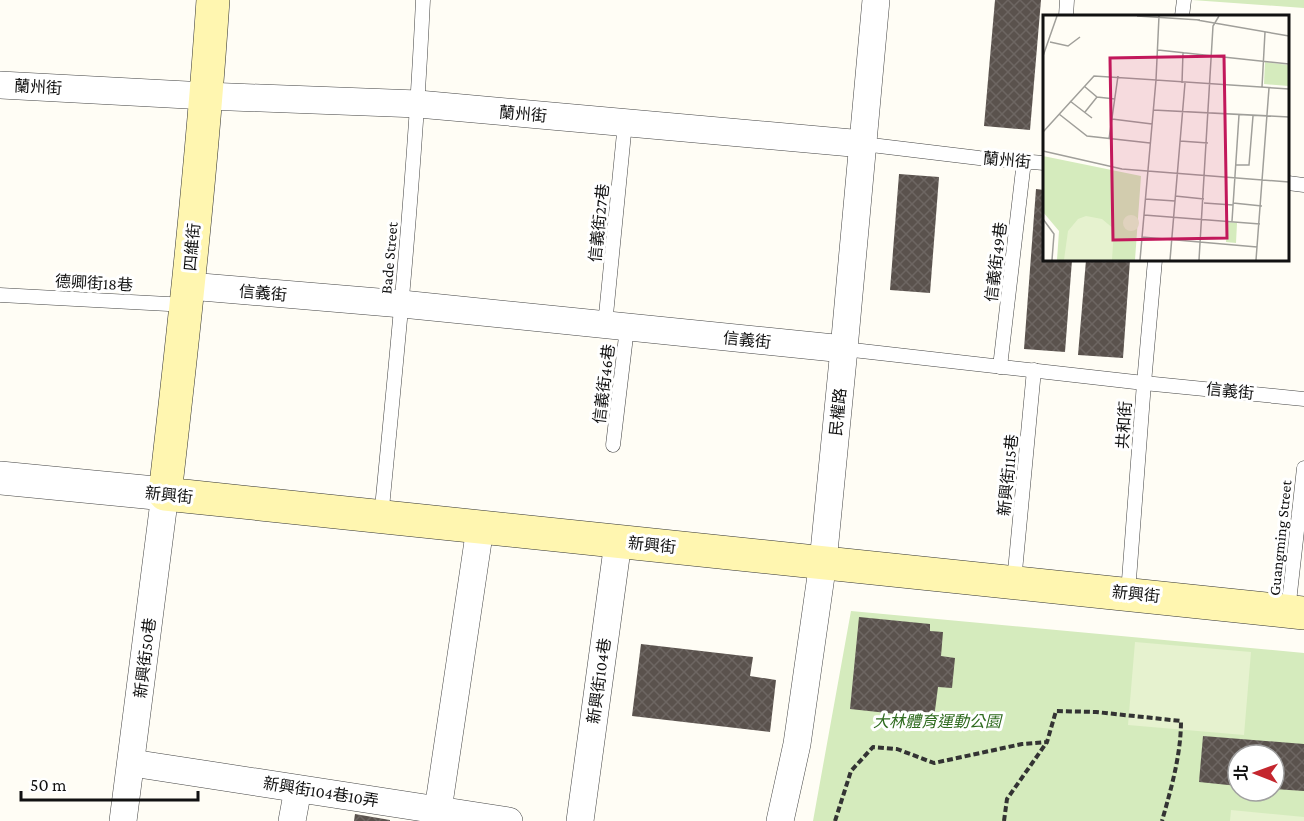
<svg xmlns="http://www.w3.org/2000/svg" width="1304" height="821" viewBox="0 0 1304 821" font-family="'Crimson Pro','Noto Sans TC',serif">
  <defs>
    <pattern id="building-cross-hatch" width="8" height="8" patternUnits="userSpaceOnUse" patternTransform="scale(1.5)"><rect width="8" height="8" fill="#5a524d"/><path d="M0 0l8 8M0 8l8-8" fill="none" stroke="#6d6662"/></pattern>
  </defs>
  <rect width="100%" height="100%" fill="#fffdf5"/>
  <g fill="#d5ebbd" fill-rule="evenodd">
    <path d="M1192 0H1304V8Z"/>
    <path d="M851 611 1304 653V821H813ZM1238 755H1274V791H1238Z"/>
  </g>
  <g fill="#e6f2cf">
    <path d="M1135 642 1251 652 1244 735 1128 725Z"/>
    <path d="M1231 810 1304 817V821H1230Z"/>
  </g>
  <g fill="url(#building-cross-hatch)">
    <path d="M995 0H1041L1030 130 984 126Z"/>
    <path d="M899 174 939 177 930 293 890 290Z"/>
    <path d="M1036 189 1044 190V260H1072L1065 352 1024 349Z"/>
    <path d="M1086 260H1130L1123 358 1078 355Z"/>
    <path d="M859 617 930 624V631L943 632 941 656 955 658 952 688 938 687 934 718 850 709Z"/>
    <path d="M641 644 753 657 750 676 776 680 770 732 632 716Z"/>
    <path d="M1203 736 1304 744V791L1274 789V755H1238V786L1199 782Z"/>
    <path d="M355 814 390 820V821H354Z"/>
  </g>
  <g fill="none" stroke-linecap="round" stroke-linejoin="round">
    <g stroke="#444" stroke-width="15">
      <g id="service">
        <path d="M1066 16 1067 0"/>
        <path d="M1182 16 1184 0"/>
        <path d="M863 144 979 158 1044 163"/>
        <path d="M1288 183 1304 185"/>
        <path d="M0 295 187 305"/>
        <path d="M605 325 625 123"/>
        <path d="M844 349 1144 383 1304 399"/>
        <path d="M1000 367 1024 161"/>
        <path d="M613 445 627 328"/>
        <path d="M381 518C398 345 415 173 423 0"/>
        <path d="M1014 582 1034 370"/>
        <path d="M1128 593 1144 383 1155 260"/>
        <path d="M1288 611 1304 468"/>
      </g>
    </g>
    <g stroke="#444" stroke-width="28">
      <g id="minor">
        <path d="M0 85 206 96 418 104 863 144"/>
        <path d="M189 286 402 304 844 349"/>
        <path d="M132 763 509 821"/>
        <path d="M438 810 480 528"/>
        <path d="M123 821 165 494"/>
        <path d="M292 821 298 789"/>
        <path d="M580 821 618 542"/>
        <path d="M780 821 797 744 823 562 844 349 876 0"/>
      </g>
    </g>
    <g stroke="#444" stroke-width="34">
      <path id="tertiary" d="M0 478 165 494"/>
    </g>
    <g stroke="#333" stroke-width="34">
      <path id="secondary" d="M213 0C202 165 184 329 165 494 545 536 925 571 1304 613"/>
    </g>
    <g stroke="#333" stroke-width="4" stroke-dasharray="6 3" stroke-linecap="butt">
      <path d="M835 821 851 771 873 747 897 749 934 763 1022 744 1047 742 1056 711 1096 712 1181 721C1181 755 1171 789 1162 821"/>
      <path d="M1004 821 1007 799 1047 742"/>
    </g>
    <use href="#service" stroke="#fff" stroke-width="14"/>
    <use href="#minor" stroke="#fff" stroke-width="27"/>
    <use href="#tertiary" stroke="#fff" stroke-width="33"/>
    <use href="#secondary" stroke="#fff6b0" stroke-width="33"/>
  </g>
  <g text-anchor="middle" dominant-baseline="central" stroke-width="6" stroke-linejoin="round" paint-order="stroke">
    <g font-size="16" fill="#111" stroke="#fff">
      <text transform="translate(38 87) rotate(3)">蘭州街</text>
      <text transform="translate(523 114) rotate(5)">蘭州街</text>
      <text transform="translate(1007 160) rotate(5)">蘭州街</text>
      <text transform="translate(599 223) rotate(-84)">信義街27巷</text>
      <text transform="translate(192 247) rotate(-85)">四維街</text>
      <text transform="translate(389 258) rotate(-85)">Bade Street</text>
      <text transform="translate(996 262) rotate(-83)">信義街49巷</text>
      <text transform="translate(94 283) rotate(3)">德卿街18巷</text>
      <text transform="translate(263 293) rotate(5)">信義街</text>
      <text transform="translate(747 340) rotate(6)">信義街</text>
      <text transform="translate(604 384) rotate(-83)">信義街46巷</text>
      <text transform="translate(1230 391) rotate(6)">信義街</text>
      <text transform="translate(838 412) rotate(-84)">民權路</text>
      <text transform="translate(1124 425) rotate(-86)">共和街</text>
      <text transform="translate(1008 475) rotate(-84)">新興街115巷</text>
      <text transform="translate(169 495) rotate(6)">新興街</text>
      <text transform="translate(1280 538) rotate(-84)">Guangming Street</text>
      <text transform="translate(652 545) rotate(6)">新興街</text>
      <text transform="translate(1136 594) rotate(6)">新興街</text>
      <text transform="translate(145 658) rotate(-83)">新興街50巷</text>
      <text transform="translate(599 681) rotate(-82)">新興街104巷</text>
      <text transform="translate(321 792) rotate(9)">新興街104巷10弄</text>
    </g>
    <g font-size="16" font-style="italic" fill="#2f6b1f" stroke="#fff">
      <text x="937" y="721">大林體育運動公園</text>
    </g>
  </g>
  <g transform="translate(1043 15)">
    <rect width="246" height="246" fill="#fffdf5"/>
    <path d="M222 47 246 50V71L221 69Z" fill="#d5ebbd"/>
    <path d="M0 141 98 161 92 245H14L16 216 0 197ZM184 207 194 208 193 228 183 227Z" fill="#d5ebbd"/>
    <path d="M80 208a8 8 0 1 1 16 0a8 8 0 1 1-16 0ZM43 201 59 204 71 214 69 245H21L25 216 35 204Z" fill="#e6f2cf"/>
    <path fill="none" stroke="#a09f9a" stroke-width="1.5" d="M94 1 157 5M154 5 246 21M7 27 25 31 37 22M115 35 246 49M0 41 14 1M139 68 140 37M41 71 54 82 72 84M219 72 222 17M27 86 49 103M110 95 246 102M42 97 54 82M16 99 44 121 107 128M69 104 109 109M0 117 51 61 113 65 116 1M66 124 75 61M137 126 165 128M0 136 79 154 246 167M193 150H206L210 101M132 181 161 184M102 184 132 186M161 188 190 190M190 188 219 191M101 200 217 209M0 204 11 219 9 245M189 206 196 100M99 222 214 232M97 245 113 65 246 74M127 245 142 68M156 245 170 11 176 1M213 245 226 73"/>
    <path fill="#c2185b" fill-opacity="0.15" stroke="#c2185b" stroke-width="3" d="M181 41 184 223 70 225 67 43Z"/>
    <rect width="246" height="246" fill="none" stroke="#111" stroke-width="3"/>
  </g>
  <g transform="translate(1256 773) rotate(271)"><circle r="28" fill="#ffffff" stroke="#a0a0a0" stroke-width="1.5"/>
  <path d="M0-4.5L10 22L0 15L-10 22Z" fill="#c4262e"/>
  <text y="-9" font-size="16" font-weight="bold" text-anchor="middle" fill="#111111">北</text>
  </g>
  <path d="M21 791v9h177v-9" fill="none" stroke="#111111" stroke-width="3"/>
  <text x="30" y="791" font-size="18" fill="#111111" stroke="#ffffff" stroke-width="4.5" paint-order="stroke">50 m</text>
</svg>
